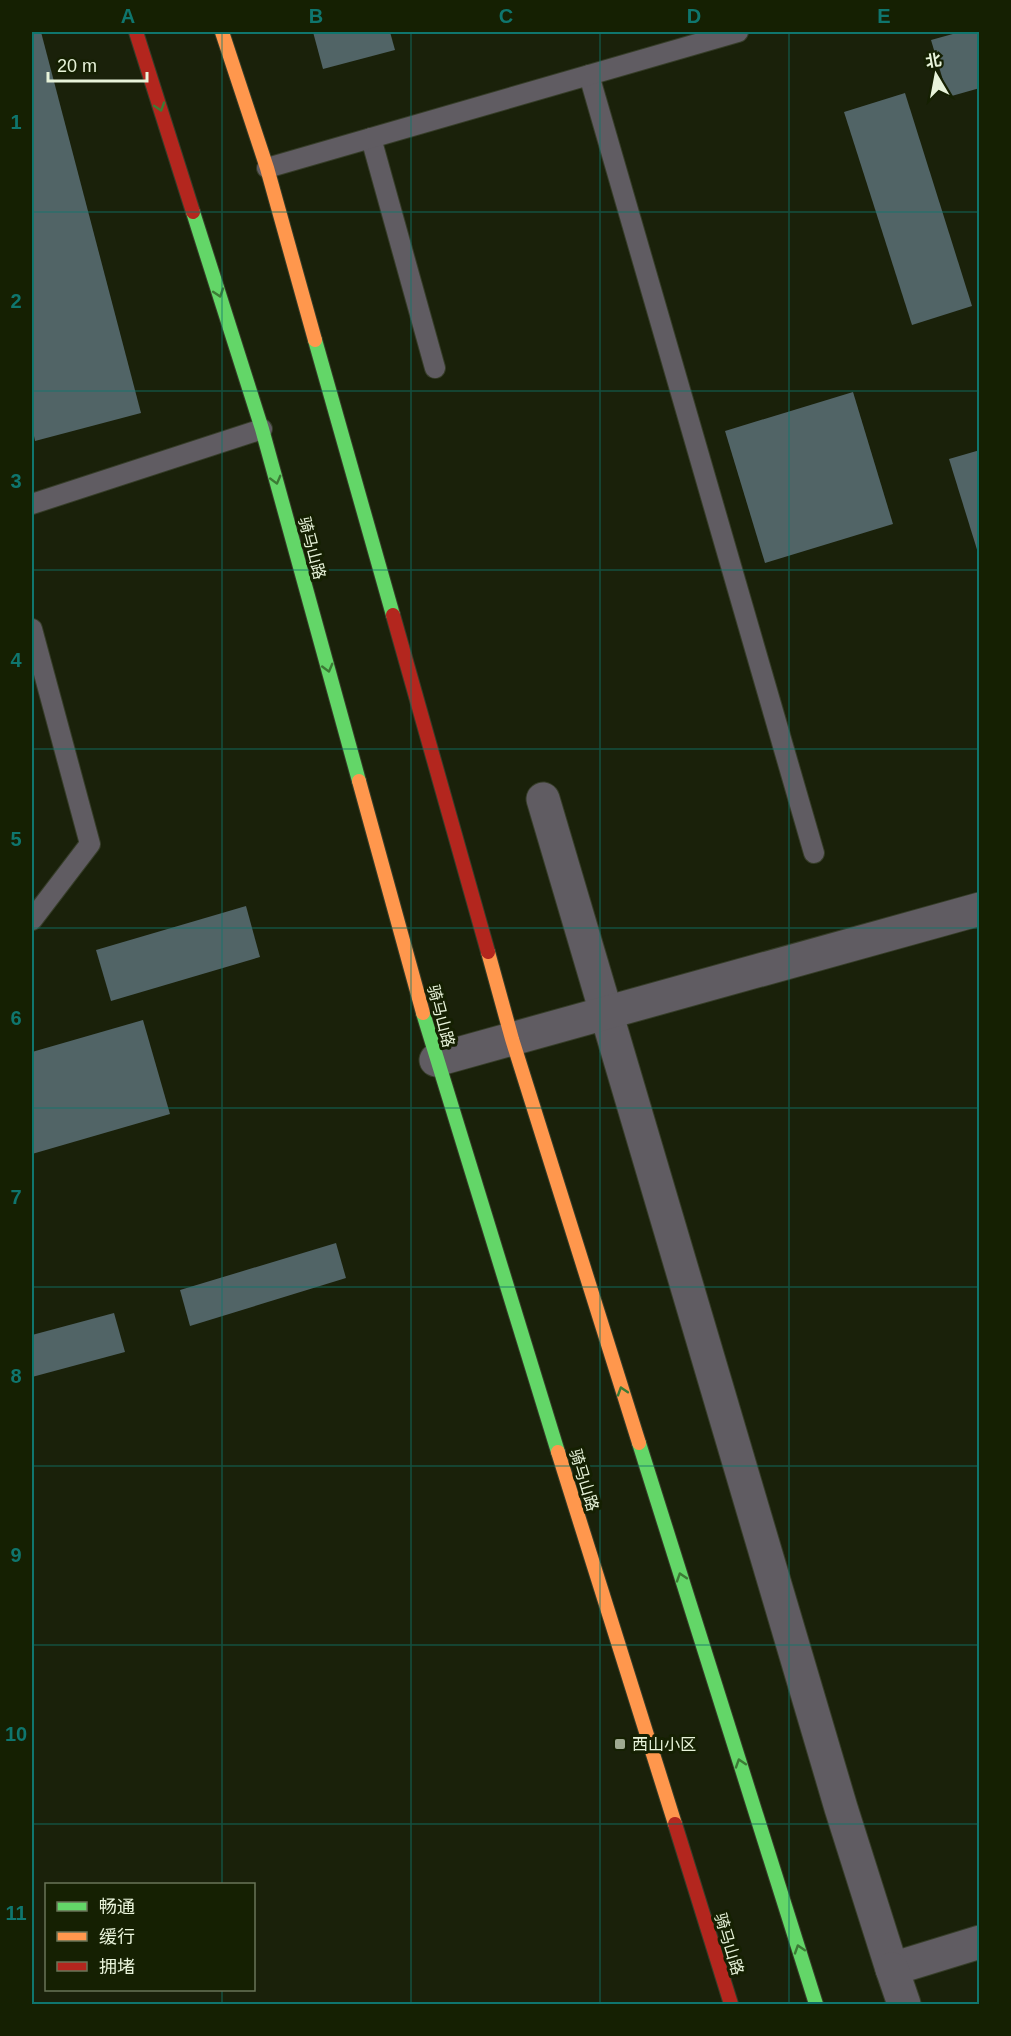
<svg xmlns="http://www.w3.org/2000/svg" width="1011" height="2036" viewBox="0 0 1011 2036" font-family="Helvetica,'Noto Sans SC',sans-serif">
  <rect width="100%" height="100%" fill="#1a210a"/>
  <g fill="#516466">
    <path d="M32 32H41L141 413 35 441 32 426Z"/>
    <path d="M313 32H390L395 50 323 69Z"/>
    <path d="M960 32H980V88L948 97 931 40Z"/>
    <path d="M905 93 972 306 912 325 844 112Z"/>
    <path d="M853 392 893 524 765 563 725 431Z"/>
    <path d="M980 450V556H979L949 459Z"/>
    <path d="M246 906 260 957 111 1001 96 950Z"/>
    <path d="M143 1020 170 1114 32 1154V1052Z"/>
    <path d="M336 1243 346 1278 190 1326 180 1290Z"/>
    <path d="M114 1313 125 1352 32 1377V1335Z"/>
  </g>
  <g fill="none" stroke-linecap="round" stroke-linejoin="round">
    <g stroke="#363d29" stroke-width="22">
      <g id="lane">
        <path d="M589 75 814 853"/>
        <path d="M371 138 435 368"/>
        <path d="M267 168 738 32"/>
        <path d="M32 504 262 429"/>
        <path d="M32 629 90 844 32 920"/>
      </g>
    </g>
    <g stroke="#363d29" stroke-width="35">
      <g id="street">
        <path d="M543 799 841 1808 892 1969 980 1942"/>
        <path d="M436 1060 980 909"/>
        <path d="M892 1969 904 2004"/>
      </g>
    </g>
    <g stroke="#363d29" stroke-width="16">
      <g id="fast">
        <path d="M193 212 262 429 359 781"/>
        <path d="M315 340 393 615"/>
        <path d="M423 1013 558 1452"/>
        <path d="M639 1443 816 2004"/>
      </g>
    </g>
    <g stroke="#363d29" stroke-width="16">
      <g id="slow">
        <path d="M222 32 267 168 315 340"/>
        <path d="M359 781 423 1013"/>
        <path d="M488 952 512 1039 639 1443"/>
        <path d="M558 1452 675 1824"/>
      </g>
    </g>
    <g stroke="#363d29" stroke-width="16">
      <g id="jam">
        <path d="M136 32 193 212"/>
        <path d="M393 615 488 952"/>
        <path d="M675 1824 731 2004"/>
      </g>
    </g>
    <use href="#lane" stroke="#605c62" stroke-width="20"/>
    <use href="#street" stroke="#605c62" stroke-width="33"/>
    <use href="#fast" stroke="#63d668" stroke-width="14"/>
    <use href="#slow" stroke="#ff974d" stroke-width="14"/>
    <use href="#jam" stroke="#b3261e" stroke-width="14"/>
  </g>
  <defs><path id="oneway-chevron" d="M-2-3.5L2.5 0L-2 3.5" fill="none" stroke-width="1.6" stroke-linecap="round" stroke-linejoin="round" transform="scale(1.5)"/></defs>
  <g stroke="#3c7b35">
    <use href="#oneway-chevron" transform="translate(160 107) rotate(72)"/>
    <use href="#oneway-chevron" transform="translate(219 293) rotate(72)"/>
    <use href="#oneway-chevron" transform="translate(276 480) rotate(75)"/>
    <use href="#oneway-chevron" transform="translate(328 668) rotate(75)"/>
    <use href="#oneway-chevron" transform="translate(622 1391) rotate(-108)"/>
    <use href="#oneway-chevron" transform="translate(681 1577) rotate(-108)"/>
    <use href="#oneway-chevron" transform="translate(740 1763) rotate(-108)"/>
    <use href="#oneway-chevron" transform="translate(799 1949) rotate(-108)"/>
  </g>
  <path fill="none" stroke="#0f766e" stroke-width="1.5" stroke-opacity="0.55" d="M222 32V1884M411 32V2004M600 32V2004M789 32V2004M32 212H980M32 391H980M32 570H980M32 749H980M32 928H980M32 1108H980M32 1287H980M32 1466H980M32 1645H980M32 1824H980M222 1990V2004"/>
  <rect fill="#a0aa91" stroke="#152002" stroke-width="2" x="614" y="1738" width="12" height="12" rx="3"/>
  <g text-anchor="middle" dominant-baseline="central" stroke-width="6" stroke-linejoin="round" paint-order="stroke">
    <g font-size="16" fill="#e8f3da" stroke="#152002">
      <text transform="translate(312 548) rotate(75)">骑马山路</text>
      <text transform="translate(441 1016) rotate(75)">骑马山路</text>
      <text transform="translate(584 1480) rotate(73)">骑马山路</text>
      <text transform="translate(729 1944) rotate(73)">骑马山路</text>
    </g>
    <g font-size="16" fill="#e8f3da" stroke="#152002" text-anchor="start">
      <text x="632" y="1744">西山小区</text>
    </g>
  </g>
  <rect width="1011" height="2036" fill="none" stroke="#152002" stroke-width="66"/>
  <rect x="45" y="1883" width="210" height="108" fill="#152002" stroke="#697458" stroke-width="1.5"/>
  <rect x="57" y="1902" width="30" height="9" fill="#63d668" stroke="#697458" stroke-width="1.5"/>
  <text x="99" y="1913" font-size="18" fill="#e8f3da">畅通</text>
  <rect x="57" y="1932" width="30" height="9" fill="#ff974d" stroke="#697458" stroke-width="1.5"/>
  <text x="99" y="1943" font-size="18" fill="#e8f3da">缓行</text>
  <rect x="57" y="1962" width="30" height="9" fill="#b3261e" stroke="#697458" stroke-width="1.5"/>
  <text x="99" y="1973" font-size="18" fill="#e8f3da">拥堵</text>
  <g transform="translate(936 75) rotate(350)" stroke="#152002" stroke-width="4.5" paint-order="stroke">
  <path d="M0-4.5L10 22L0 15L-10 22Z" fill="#e8f3da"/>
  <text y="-9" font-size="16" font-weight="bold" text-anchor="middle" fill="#e8f3da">北</text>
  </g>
  <path d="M48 72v9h99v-9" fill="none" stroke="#e8f3da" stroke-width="3"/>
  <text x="57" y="72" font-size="18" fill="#e8f3da" stroke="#152002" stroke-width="4.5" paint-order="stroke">20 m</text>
  <rect x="33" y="33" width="945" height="1970" fill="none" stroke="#0f766e" stroke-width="2"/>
  <g font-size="20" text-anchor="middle" font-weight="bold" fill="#0f766e">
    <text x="128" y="23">A</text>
    <text x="316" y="23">B</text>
    <text x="506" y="23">C</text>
    <text x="694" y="23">D</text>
    <text x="884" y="23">E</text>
    <text x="16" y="129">1</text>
    <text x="16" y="308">2</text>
    <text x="16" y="488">3</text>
    <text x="16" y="667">4</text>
    <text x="16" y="846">5</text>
    <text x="16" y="1025">6</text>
    <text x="16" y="1204">7</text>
    <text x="16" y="1383">8</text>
    <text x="16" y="1562">9</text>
    <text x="16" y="1741">10</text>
    <text x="16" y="1920">11</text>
  </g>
</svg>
